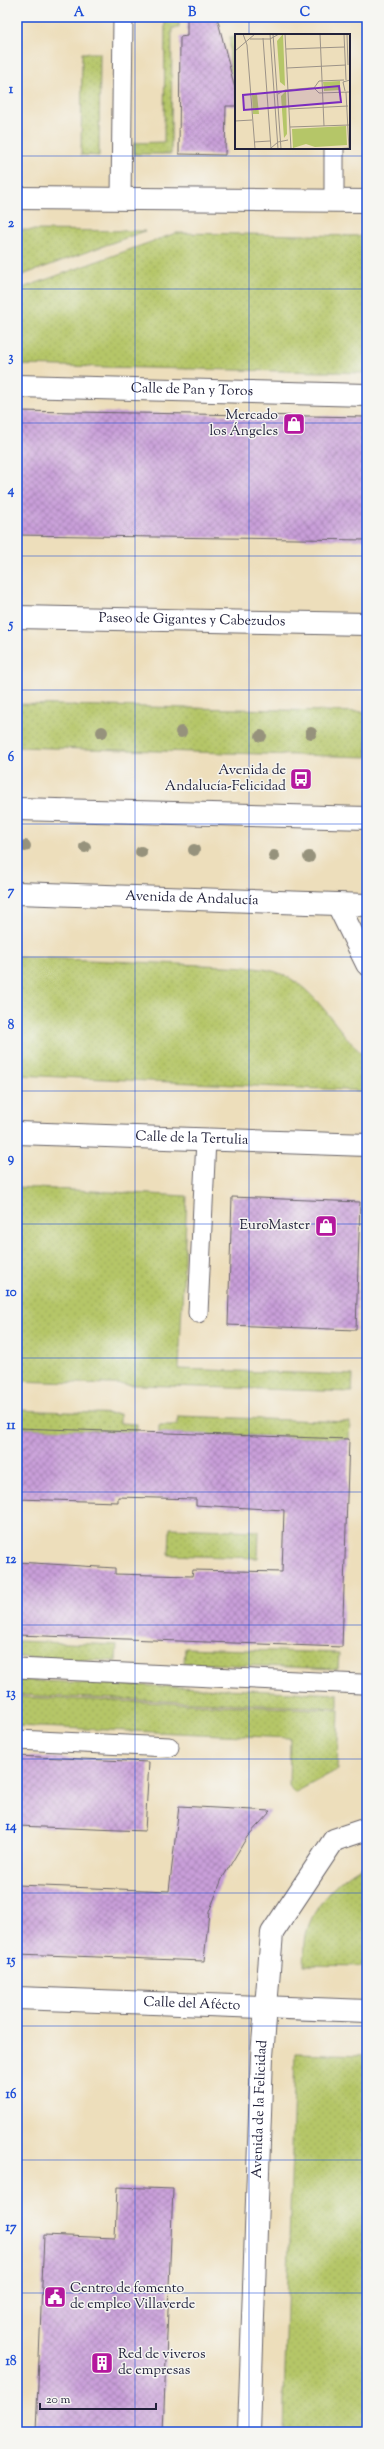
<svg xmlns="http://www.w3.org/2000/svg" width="384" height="2449" viewBox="0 0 384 2449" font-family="'Sorts Mill Goudy',serif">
  <defs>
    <pattern id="park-dots" width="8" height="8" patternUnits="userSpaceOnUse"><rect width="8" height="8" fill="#b5c668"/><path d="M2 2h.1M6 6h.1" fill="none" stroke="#9baa5b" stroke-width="1.8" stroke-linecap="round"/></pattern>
    <pattern id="building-cross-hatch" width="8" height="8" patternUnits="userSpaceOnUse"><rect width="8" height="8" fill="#c99fd9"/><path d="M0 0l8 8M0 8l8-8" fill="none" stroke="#a381b1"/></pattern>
  </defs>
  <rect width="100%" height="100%" fill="#f6f6f2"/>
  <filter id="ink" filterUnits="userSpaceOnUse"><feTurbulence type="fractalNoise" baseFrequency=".025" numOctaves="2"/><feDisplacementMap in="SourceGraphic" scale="8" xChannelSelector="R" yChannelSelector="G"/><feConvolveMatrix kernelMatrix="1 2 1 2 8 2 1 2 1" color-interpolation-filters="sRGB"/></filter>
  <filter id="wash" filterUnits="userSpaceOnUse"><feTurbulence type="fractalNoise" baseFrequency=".012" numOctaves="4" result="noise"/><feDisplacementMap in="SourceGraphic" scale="16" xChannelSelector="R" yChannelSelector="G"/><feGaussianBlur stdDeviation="0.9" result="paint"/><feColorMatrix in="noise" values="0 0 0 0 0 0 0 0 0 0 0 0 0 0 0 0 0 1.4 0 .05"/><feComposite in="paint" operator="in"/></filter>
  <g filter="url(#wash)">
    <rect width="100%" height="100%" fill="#eddebb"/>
    <g fill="url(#park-dots)" stroke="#6c7452">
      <path d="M165 17H179V28H172L171 154H134V143L164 142Z"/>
      <rect x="230" y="37" width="6" height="47"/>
      <path d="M82 53H100L99 156 81 155Z"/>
      <path d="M17 230 145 231 17 277Z"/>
      <path d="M176 233 367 236V373L17 365V290Z"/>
      <path d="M17 704 367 712V757L17 747Z"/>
      <path d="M17 957 249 967C258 969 270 969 279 973 318 988 336 1033 367 1058V1091L17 1075Z"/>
      <path d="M17 1187 187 1196 179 1369 353 1375 352 1392 17 1381Z"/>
      <path d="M17 1410 120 1414V1423L137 1424 136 1432 17 1428Z"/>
      <path d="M178 1416 350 1422 349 1439 159 1433V1425H177Z"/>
      <path d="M170 1528 259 1531 258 1558 169 1555Z"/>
      <path d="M17 1641 117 1645 116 1661 17 1657Z"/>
      <path d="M185 1648 339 1653 338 1669 184 1663Z"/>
      <path d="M17 1680 338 1694V1708L17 1695Z"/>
      <path d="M17 1697 339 1710 337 1770 294 1793 289 1786 290 1738 17 1726Z"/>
      <path d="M367 1864V1966L304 1965C305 1954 304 1941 307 1931 314 1904 342 1875 367 1864Z"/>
      <path d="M295 2053 367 2055V2432H283Z"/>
    </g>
    <g id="blocks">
      <g fill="url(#building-cross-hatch)">
        <path d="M187 17H217L236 93V106H226L225 155 179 154 180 37 187 36Z"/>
        <path d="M17 411 367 417V540L17 535Z"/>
        <path d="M232 1197 360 1202 356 1330 228 1325Z"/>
        <path d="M17 1428 349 1439 342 1647 17 1635V1562L115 1568V1574L192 1576 193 1570 282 1572 284 1510 196 1505V1499L118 1497V1502L17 1499Z"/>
        <path d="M17 1756 149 1762 145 1831 17 1826Z"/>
        <path d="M179 1806 271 1811 247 1837 222 1879 209 1912 204 1961 17 1954V1885L169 1891Z"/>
        <path d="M117 2187 173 2189 163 2432H36L44 2235 115 2238Z"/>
      </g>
    </g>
  </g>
  <g filter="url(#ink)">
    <use href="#blocks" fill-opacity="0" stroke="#696468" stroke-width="1"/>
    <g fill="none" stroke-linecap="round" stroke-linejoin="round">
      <g stroke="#696468" stroke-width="21">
        <g id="service">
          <path d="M121 199 123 17"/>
          <path d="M334 201V148"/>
          <path d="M198 1313 206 1139"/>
          <path d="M17 1668 361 1684"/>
          <path d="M17 1740 169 1747"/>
        </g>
      </g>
      <g stroke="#696468" stroke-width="24">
        <g id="pedestrian">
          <path id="s1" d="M17 386 367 395"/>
        </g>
      </g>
      <g stroke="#696468" stroke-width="24">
        <g id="minor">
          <path d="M17 198 367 201"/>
          <path id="s2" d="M17 617 367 624"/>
          <path d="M338 905 367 964"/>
          <path id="s3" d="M17 1133 367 1145"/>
          <path id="s4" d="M17 1998 367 2011"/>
          <path id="s5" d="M249 2432 262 2056 272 1933 334 1840 367 1829"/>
        </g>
      </g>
      <g stroke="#696468" stroke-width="24">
        <g id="primary">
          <path d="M17 809 367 818"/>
          <path id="s6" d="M17 893 367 905"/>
        </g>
      </g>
      <use href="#service" stroke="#fff" stroke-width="19"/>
      <use href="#pedestrian" stroke="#fff" stroke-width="22"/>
      <use href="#minor" stroke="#fff" stroke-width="22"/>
      <use href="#primary" stroke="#fff" stroke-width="22"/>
    </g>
    <g fill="#96927c">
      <circle cx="102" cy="732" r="6"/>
      <circle cx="181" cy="732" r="6"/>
      <circle cx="311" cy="733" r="6"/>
      <circle cx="261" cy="736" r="6"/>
      <circle cx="25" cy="846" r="6"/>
      <circle cx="85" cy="847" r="6"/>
      <circle cx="194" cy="850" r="6"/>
      <circle cx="141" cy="852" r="6"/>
      <circle cx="274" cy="856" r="6"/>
      <circle cx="309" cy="857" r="6"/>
    </g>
  </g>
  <path fill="none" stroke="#1d4ed8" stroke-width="1" stroke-opacity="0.55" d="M135 17V2432M249 17V35M249 148V2432M17 156H367M17 289H367M17 423H367M17 556H367M17 690H367M17 824H367M17 957H367M17 1091H367M17 1224H367M17 1358H367M17 1492H367M17 1625H367M17 1759H367M17 1893H367M17 2026H367M17 2160H367M17 2293H367"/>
  <defs>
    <g id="shop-square" transform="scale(1.15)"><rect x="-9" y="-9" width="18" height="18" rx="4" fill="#b5179e" stroke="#f6f6f2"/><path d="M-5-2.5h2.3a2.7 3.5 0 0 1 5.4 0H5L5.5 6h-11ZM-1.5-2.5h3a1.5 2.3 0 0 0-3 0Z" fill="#fff"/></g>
    <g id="bus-square" transform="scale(1.15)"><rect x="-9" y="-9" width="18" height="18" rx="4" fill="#b5179e" stroke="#f6f6f2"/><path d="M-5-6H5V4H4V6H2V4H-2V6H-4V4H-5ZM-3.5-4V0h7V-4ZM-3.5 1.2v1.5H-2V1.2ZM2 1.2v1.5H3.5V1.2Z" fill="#fff"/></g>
    <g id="civic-square" transform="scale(1.15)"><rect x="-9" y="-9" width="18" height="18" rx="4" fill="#b5179e" stroke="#f6f6f2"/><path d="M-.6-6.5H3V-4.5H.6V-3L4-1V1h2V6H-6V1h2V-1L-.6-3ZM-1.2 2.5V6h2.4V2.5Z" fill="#fff"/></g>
    <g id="building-square" transform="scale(1.15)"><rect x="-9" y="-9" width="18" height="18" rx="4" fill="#b5179e" stroke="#f6f6f2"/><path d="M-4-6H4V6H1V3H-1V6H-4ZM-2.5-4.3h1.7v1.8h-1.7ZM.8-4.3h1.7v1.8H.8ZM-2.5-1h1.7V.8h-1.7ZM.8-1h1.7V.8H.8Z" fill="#fff"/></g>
  </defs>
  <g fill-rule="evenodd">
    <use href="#shop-square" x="294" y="424"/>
    <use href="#bus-square" x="301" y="779"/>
    <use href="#shop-square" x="326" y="1226"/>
    <use href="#civic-square" x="55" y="2297"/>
    <use href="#building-square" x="102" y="2363"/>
  </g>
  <g text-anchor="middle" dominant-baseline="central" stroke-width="3" stroke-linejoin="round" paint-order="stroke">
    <g font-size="14" fill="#22223b" stroke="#f6f6f2">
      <text stroke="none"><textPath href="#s1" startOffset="175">Calle de Pan y Toros</textPath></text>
      <text stroke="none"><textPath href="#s2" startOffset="175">Paseo de Gigantes y Cabezudos</textPath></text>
      <text stroke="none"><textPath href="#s6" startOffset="175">Avenida de Andalucía</textPath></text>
      <text stroke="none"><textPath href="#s3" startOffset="175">Calle de la Tertulia</textPath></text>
      <text stroke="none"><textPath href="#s4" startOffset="175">Calle del Afécto</textPath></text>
      <text stroke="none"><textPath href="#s5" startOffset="323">Avenida de la Felicidad</textPath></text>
    </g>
    <g font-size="14" fill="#22223b" stroke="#f6f6f2" text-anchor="end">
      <text x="278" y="416">Mercado<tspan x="278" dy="16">los Ángeles</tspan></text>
      <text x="286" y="771">Avenida de<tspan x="286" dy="16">Andalucía-Felicidad</tspan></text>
      <text x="310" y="1226">EuroMaster</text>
      <text x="70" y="2289" text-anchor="start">Centro de fomento<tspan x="70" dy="16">de empleo Villaverde</tspan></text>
      <text x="118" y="2355" text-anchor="start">Red de viveros<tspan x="118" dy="16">de empresas</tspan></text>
    </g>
  </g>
  <g transform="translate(235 34)">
    <rect width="115" height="115" fill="#eddebb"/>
    <path d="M111 92 112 111 80 113 71 110 58 114 57 95Z" fill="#b5c668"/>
    <path d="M48 0 50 52 45 48 42 7ZM105 47V56L89 57 88 48ZM51 57 52 100 49 104 46 62ZM22 60 24 80H18L17 61Z" fill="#b5c668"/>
    <path fill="none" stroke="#9c9388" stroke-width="1" d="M8 0 12 11 20 115M35 0 43 115M38 0 46 115M50 0 56 115M85 0 89 92M109 0 111 46M112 0 113 31M28 4 36 115M15 5H35L44 0M51 15 110 13M0 17 20 0M52 34 111 31M79 54 84 47 109 46M110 57 108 48 115 46M111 58 114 115M115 58V78M43 60 50 56 74 54H79L84 59 115 58M54 75 113 72M0 87 17 86M55 93 114 91M19 108 35 107M36 114 43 108 53 106M99 115 114 114"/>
    <path fill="#7b2cbf" fill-opacity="0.15" stroke="#7b2cbf" stroke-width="2" d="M104 52 106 68 9 76 8 61Z"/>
    <rect width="115" height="115" fill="none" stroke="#22223b" stroke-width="2"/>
  </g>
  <rect width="384" height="2449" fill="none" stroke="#f6f6f2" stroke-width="44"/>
  <path d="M40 2403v6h116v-6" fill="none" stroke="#22223b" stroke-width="2"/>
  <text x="46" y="2403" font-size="12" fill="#22223b" stroke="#f6f6f2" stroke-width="3" paint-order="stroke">20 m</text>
  <rect x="22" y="22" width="340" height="2405" fill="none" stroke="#1d4ed8" stroke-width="1.5"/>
  <g font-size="13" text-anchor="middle" font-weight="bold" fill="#1d4ed8">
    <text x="79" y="16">A</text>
    <text x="192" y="16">B</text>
    <text x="305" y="16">C</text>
    <text x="11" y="93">1</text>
    <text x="11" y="227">2</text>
    <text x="11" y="361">3</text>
    <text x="11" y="494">4</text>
    <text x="11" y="628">5</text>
    <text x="11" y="761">6</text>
    <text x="11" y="895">7</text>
    <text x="11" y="1029">8</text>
    <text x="11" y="1162">9</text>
    <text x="11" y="1296">10</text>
    <text x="11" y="1429">11</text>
    <text x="11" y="1563">12</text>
    <text x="11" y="1697">13</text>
    <text x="11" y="1830">14</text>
    <text x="11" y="1964">15</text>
    <text x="11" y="2098">16</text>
    <text x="11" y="2231">17</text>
    <text x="11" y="2365">18</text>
  </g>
</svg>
